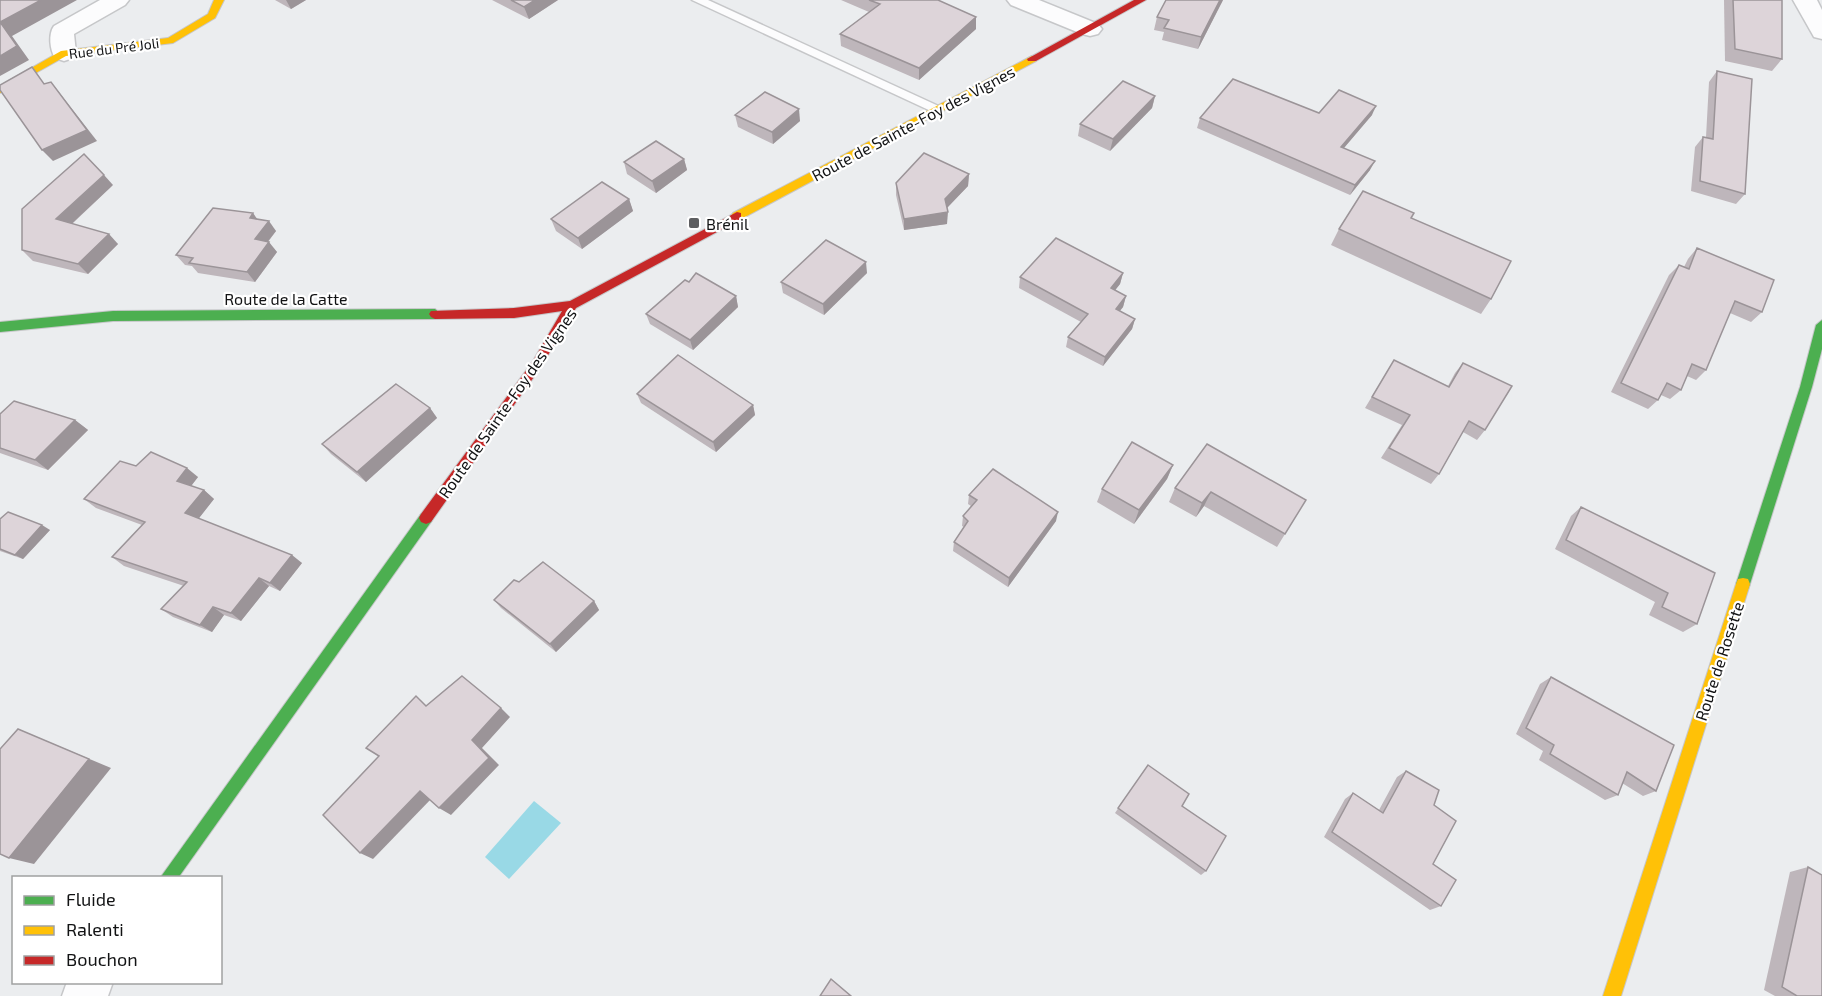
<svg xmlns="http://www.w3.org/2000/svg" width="1822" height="996" viewBox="0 0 1822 996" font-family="'Exo 2',sans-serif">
  <rect width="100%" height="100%" fill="#ebedef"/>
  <path fill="#99d9e6" d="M534 801 561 823 509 879 485 857Z"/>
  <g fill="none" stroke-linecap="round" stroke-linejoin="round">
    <g stroke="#c6c7c9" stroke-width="3">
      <path id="lane" d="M692 0H708L945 109 938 114 933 112Z"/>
    </g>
    <g stroke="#c6c7c9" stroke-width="3">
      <g id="street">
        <path d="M100 0H129L125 5 74 34 76 53 73 58 64 61 55 58C50 50 48 34 54 26Z"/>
        <path d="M1007 0H1039L1098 24 1102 29 1098 34 1090 36 1082 34 1011 5Z"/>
        <path d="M1793 0H1817L1822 10V39L1814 37Z"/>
        <path d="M67 982H113L108 996H62Z"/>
      </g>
    </g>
    <g stroke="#c6c7c9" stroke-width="2">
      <g id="fast">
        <path d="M435 309 441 314 435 319 113 321 0 332V322L113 311Z"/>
        <path d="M1822 320V349L1812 387 1750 584 1748 589 1743 590 1738 589 1736 584 1800 387 1816 325Z"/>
        <path d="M426 512 431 514 433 518 431 522 178 878H160L421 514Z"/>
      </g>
    </g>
    <g stroke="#c6c7c9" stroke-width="2">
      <g id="slow">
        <path d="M214 0H224L215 18 173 43 66 56 0 93V86L61 51 168 38 208 14Z"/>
        <path d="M1032 56 1036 57V61L741 219H733L731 216 733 213Z"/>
        <path d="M1743 578 1748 579 1750 584 1621 996H1603L1736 584 1738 579Z"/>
      </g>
    </g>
    <g stroke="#c6c7c9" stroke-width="2">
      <g id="jam">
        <path d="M1134 0H1146L1036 61H1028L1027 59Z"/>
        <path d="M737 212 741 213V219L576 308 541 367 431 522 426 524 421 522 419 518 421 514 533 361 562 311 514 318 435 319 431 317 429 314 431 311 514 308 570 301Z"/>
      </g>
    </g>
    <use href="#lane" fill="#fcfcfd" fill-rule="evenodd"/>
    <use href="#street" fill="#fcfcfd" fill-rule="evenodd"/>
    <use href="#fast" fill="#4caf50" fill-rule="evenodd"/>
    <use href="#slow" fill="#ffc107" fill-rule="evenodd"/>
    <use href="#jam" fill="#c62828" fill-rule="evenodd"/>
  </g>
  <g fill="#beb6bb">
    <path d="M275 0H306L291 9Z"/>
    <path d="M492 0H558L529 19Z"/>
    <path d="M841 0H938L976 17V29L919 80 841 46 840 34 869 12Z"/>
    <path d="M1223 0 1198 49 1162 40 1164 32 1154 30 1157 17Z"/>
    <path d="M1724 0H1782V59L1772 71 1725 61Z"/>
    <path d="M1717 71 1745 194 1736 204 1691 191 1695 147 1703 137H1706L1709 82Z"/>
    <path d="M1155 96 1152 108 1110 151 1078 136 1080 124Z"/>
    <path d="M1319 113 1372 115 1344 148 1370 170 1350 195 1197 128 1200 118Z"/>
    <path d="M735 115 800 121 773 144 738 127Z"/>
    <path d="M684 159 687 170 656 193 627 174 624 162Z"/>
    <path d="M969 174 968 186 947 208V224L904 230 896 195V183Z"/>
    <path d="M113 185 72 224 118 244 88 274 33 261 22 250Z"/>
    <path d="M629 199 633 211 582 249 556 231 551 219Z"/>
    <path d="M257 219 276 231 268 242 277 252 255 282 198 273 192 266 185 265 176 255Z"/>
    <path d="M1339 229 1491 299 1481 314 1331 245Z"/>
    <path d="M1697 248 1762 312 1751 322 1730 313 1706 370 1696 380 1687 376 1681 390 1670 399 1661 395 1658 400 1648 409 1611 392 1669 275 1679 265 1684 267 1688 259Z"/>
    <path d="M867 273 824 315 783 293 781 282Z"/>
    <path d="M1123 273 1120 284 1115 290 1126 296 1123 307 1120 311 1135 319 1132 329 1103 366 1066 347 1068 337 1081 322 1019 288 1020 277Z"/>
    <path d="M689 282 736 296 738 307 693 350 650 324 646 314Z"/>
    <path d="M1394 360 1448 386 1455 373 1463 363 1485 430 1477 440 1463 432 1439 474 1431 484 1381 458 1402 425 1365 408Z"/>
    <path d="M637 394 753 405 755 415 716 452 641 403Z"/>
    <path d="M430 408 437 418 366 482 331 454 322 444Z"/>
    <path d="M0 414 75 420 88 430 48 470 0 453Z"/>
    <path d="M1207 444 1285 534 1277 547 1204 506 1196 517 1169 502 1175 488Z"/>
    <path d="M1173 465 1167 479 1134 524 1097 502 1102 489Z"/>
    <path d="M136 466 198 477 191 486 204 490 214 499 198 519 302 563 280 591 269 586 241 621 224 615 212 632 173 617 161 609 184 586 124 566 112 557 142 525 96 508 84 499Z"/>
    <path d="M969 495 1056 521 1008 587 953 551 954 542 964 527 962 526 963 516 971 506 968 504Z"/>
    <path d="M1581 507 1715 573 1697 624 1683 632 1649 615 1655 602 1555 549 1571 516Z"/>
    <path d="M0 519 50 530 23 559 0 551Z"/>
    <path d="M494 600 594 601 599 610 556 652 501 608Z"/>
    <path d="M1551 677 1656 791 1643 796 1622 783 1618 795 1605 800 1539 760 1543 751 1516 734 1540 684Z"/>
    <path d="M1148 765 1182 806 1206 871 1201 875 1115 813Z"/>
    <path d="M1406 771 1434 805 1433 864 1441 906 1430 910 1324 837 1345 799 1353 793 1379 810 1397 777Z"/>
    <path d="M1808 867 1822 996H1775L1764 990 1790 872Z"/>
  </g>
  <g fill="#9b9498">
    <path d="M41 0H77L12 36 29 60 0 76V22Z"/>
    <path d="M286 0H306L291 9Z"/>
    <path d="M535 0H558L529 19 524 7Z"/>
    <path d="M1220 0H1223L1198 49 1201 37Z"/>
    <path d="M976 17V29L919 80V68Z"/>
    <path d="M51 82 97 141 53 161 42 150Z"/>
    <path d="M1155 96 1152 108 1110 151 1113 139Z"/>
    <path d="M1376 106 1372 115 1337 156 1341 147Z"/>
    <path d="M799 109 800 121 773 144 772 132Z"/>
    <path d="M684 159 687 170 656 193 652 181Z"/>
    <path d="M1375 161 1370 170 1350 195 1355 185Z"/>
    <path d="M969 174 968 186 944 211 945 199Z"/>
    <path d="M104 175 113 185 66 229 56 219Z"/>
    <path d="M629 199 633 211 582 249 578 238Z"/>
    <path d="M948 212 947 224 904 230V219Z"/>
    <path d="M253 213 260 223 250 218Z"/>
    <path d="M269 221 276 231 262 249 255 239Z"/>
    <path d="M109 234 118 244 88 274 78 264Z"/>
    <path d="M269 242 277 252 255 282 247 272Z"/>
    <path d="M866 262 867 273 824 315 823 304Z"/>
    <path d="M1123 273 1120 284 1109 298 1111 288Z"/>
    <path d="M736 296 738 307 693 350 690 340Z"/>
    <path d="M1126 296 1123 307 1113 319 1116 309Z"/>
    <path d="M1135 319 1132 329 1103 366 1105 357Z"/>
    <path d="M753 405 755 415 716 452 713 442Z"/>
    <path d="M430 408 437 418 366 482 357 472Z"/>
    <path d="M75 420 88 430 48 470 35 460Z"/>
    <path d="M1173 465 1167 479 1134 524 1139 510Z"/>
    <path d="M187 468 198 477 188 490 177 481Z"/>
    <path d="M204 490 214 499 196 522 185 513Z"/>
    <path d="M1211 492 1204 506 1196 517 1202 503Z"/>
    <path d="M1058 512 1056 521 1008 587 1009 578Z"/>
    <path d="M42 525 50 530 23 559 15 555Z"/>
    <path d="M292 555 302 563 280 591 270 583Z"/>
    <path d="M259 578 269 586 241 621 231 613Z"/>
    <path d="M594 601 599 610 556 652 550 644Z"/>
    <path d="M213 607 224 615 212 632 200 625Z"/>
    <path d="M501 708 510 717 482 748 499 765 451 815 439 808 472 740Z"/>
    <path d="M18 729 111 768 34 864 9 858Z"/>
    <path d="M420 791 432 798 373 859 360 853Z"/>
  </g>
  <g fill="#ddd4d9" stroke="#9b9498" stroke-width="1.5">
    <path d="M0 0H41L0 22 17 46 0 56Z"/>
    <path d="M511 0H535L524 7Z"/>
    <path d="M869 0H938L976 17 919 68 840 34 880 4Z"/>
    <path d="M1166 0H1220L1201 37 1164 28 1169 20 1157 17Z"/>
    <path d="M1733 0H1782V59L1735 49Z"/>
    <path d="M32 67 44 84 51 82 87 130 42 150 0 90V85Z"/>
    <path d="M1717 71 1752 79 1745 194 1700 181 1703 137 1713 139Z"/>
    <path d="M1233 79 1319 113 1339 90 1376 106 1341 147 1375 161 1355 185 1200 118Z"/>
    <path d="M1123 81 1155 96 1113 139 1080 124Z"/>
    <path d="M765 92 799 109 772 132 735 115Z"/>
    <path d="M656 141 684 159 652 181 624 162Z"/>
    <path d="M924 153 969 174 945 199 948 212 904 219 896 183Z"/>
    <path d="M84 154 104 175 56 219 109 234 78 264 22 250V209Z"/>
    <path d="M602 182 629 199 578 238 551 219Z"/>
    <path d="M1363 191 1414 213 1411 218 1511 261 1491 299 1339 229Z"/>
    <path d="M213 208 253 213 250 218 269 221 255 239 269 242 247 272 189 263 193 258 176 255Z"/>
    <path d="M1056 238 1123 273 1111 288 1126 296 1116 309 1135 319 1105 357 1068 337 1088 314 1020 277Z"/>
    <path d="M826 240 866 262 823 304 781 282Z"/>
    <path d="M1697 248 1774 280 1762 312 1735 301 1706 370 1692 364 1681 390 1667 383 1658 400 1621 383 1679 265 1689 269Z"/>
    <path d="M696 273 736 296 690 340 646 314 685 280 689 282Z"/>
    <path d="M678 355 753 405 713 442 637 394Z"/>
    <path d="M1394 360 1449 387 1463 363 1512 386 1485 430 1469 421 1439 474 1389 448 1410 415 1372 397Z"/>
    <path d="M396 384 430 408 357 472 322 444Z"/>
    <path d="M14 401 75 420 35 460 0 448V414Z"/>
    <path d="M1132 442 1173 465 1139 510 1102 489Z"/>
    <path d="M1207 444 1306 500 1285 534 1211 492 1202 503 1175 488Z"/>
    <path d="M151 452 187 468 177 481 204 490 185 513 292 555 270 583 259 578 231 613 213 607 200 625 161 609 187 582 112 557 145 522 84 499 120 461 136 466Z"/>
    <path d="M993 469 1058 512 1009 578 954 542 968 521 963 516 977 500 969 495Z"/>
    <path d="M1581 507 1715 573 1697 624 1662 607 1668 593 1566 540Z"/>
    <path d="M8 512 42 525 15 555 0 549V519Z"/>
    <path d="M543 562 594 601 550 644 494 600 514 580 519 582Z"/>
    <path d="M462 676 501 708 472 740 489 758 439 808 420 791 360 853 323 815 379 756 366 748 416 696 426 706Z"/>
    <path d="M1551 677 1674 745 1656 791 1627 772 1618 795 1550 754 1554 745 1526 728Z"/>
    <path d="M18 729 89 759 9 858 0 854V749Z"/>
    <path d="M1148 765 1189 794 1182 806 1226 836 1206 871 1118 808Z"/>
    <path d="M1406 771 1439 790 1434 805 1456 821 1433 864 1456 880 1441 906 1332 832 1353 793 1383 813Z"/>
    <path d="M1808 867 1822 875V996H1797L1782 987Z"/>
    <path d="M831 979 851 996H820Z"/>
  </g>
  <rect fill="#5e5f61" stroke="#fff" stroke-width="2" x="688" y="217" width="12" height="12" rx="3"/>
  <g text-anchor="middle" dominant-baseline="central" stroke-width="4.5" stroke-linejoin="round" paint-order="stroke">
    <g font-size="14" fill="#121314" stroke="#fff">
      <text transform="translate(114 48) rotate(-7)">Rue du Pré Joli</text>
    </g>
    <g font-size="16" fill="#121314" stroke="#fff">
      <text transform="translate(913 123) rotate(-28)">Route de Sainte-Foy des Vignes</text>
      <text x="286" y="298">Route de la Catte</text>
      <text transform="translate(507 403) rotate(-55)">Route de Sainte-Foy des Vignes</text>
      <text transform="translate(1719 661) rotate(-72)">Route de Rosette</text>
    </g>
    <g font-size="16" fill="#121314" stroke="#fff" text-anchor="start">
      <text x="706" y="223">Brénil</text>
    </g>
  </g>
  <rect x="12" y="876" width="210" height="108" fill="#ffffff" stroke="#a0a1a1" stroke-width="1.5"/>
  <rect x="24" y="896" width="30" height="9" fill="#4caf50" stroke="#a0a1a1" stroke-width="1.5"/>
  <text x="66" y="906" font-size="18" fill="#121314">Fluide</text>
  <rect x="24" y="926" width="30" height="9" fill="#ffc107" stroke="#a0a1a1" stroke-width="1.5"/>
  <text x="66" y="936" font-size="18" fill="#121314">Ralenti</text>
  <rect x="24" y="956" width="30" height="9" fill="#c62828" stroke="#a0a1a1" stroke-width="1.5"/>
  <text x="66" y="966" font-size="18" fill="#121314">Bouchon</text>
</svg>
